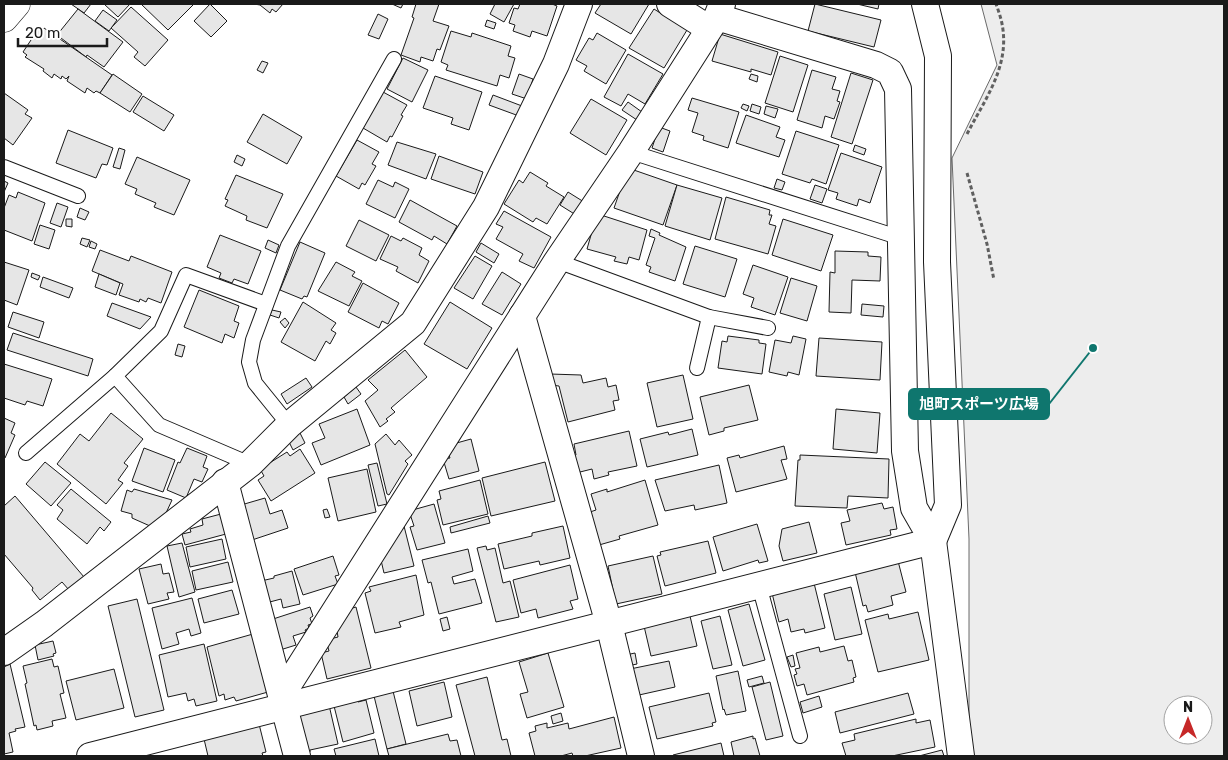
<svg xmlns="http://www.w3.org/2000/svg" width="1228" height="760" viewBox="0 0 1228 760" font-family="Rubik,'Noto Sans JP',sans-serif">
  <rect width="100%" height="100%" fill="#fff"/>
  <path fill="#ededed" stroke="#6a6a6a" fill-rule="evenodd" d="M981 4H1224V756H972L969 728V539L952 158 997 65ZM1173 705H1203V735H1173Z"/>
  <g fill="#e6e6e6" stroke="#1a1a1a">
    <path d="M71 4H91L84 13Z"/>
    <path d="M104 4H130L118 17Z"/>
    <path d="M141 4H194L168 30Z"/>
    <path d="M210 4 227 21 211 37 194 21Z"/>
    <path d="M254 4H283L276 12 272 9 270 13 260 5Z"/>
    <path d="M392 4H403L401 8Z"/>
    <path d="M416 4H439L433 21 449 26 440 50 437 49 433 61 421 57 420 62 401 55 414 18 412 17Z"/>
    <path d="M495 4H514L504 22 490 14Z"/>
    <path d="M520 4H552L557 6 547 36 532 31 530 37 513 31 515 25 509 23 514 8 518 9Z"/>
    <path d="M601 4H649L631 34 595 13Z"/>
    <path d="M815 4 881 20 874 47 808 31Z"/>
    <path d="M857 4H879L878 9Z"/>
    <path d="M131 7 168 40 145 66 134 57 138 52 111 28Z"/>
    <path d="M78 9 123 42 104 67 87 55 86 57 57 35Z"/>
    <path d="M654 9 687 30 664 68 629 48Z"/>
    <path d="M103 10 117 20 109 31 95 21Z"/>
    <path d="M378 14 388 19 379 39 368 35Z"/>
    <path d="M487 20 496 23 494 29 485 26Z"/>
    <path d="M39 28 42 30 44 28 112 75 100 93 96 91 94 93 87 88 85 93 67 81 69 76 66 79 62 76 61 79 54 74 52 78 43 71 44 69 25 57 27 55 23 52Z"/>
    <path d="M451 31 471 37 472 33 511 46 508 56 515 58 509 78 500 75 497 86 446 70 448 65 441 62Z"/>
    <path d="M597 33 626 50 606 84 584 71 587 66 576 60 589 38 593 40Z"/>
    <path d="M720 34 778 52 771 75 751 69V72L712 61Z"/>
    <path d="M628 54 663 74 645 104 628 94 621 106 604 97Z"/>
    <path d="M780 56 808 65 793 112 765 103Z"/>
    <path d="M403 58 428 70 412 102 387 89Z"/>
    <path d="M262 61 268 63 263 73 257 70Z"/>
    <path d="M812 70 836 77 832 89 840 91 837 101 840 102 834 119 825 116 822 128 797 120Z"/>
    <path d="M851 73 873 80 852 144 831 137Z"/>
    <path d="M113 74 142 94 130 112 100 93Z"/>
    <path d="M519 74 533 79 527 99 512 94Z"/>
    <path d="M751 74 758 76 757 82 749 79Z"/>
    <path d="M435 76 482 92 469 130 451 124 453 118 423 108Z"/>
    <path d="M383 92 407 105 401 115 403 116 392 137 390 136 387 142 363 128Z"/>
    <path d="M4 93 28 110 25 114 32 118 13 145 4 138Z"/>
    <path d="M493 95 522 106 519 116 489 105Z"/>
    <path d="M143 96 174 115 164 131 133 112Z"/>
    <path d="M692 98 739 112 728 148 703 140 704 136 692 132 698 113 688 110Z"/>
    <path d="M591 99 627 120 606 155 570 133Z"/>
    <path d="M628 102 642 112 637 120 622 110Z"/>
    <path d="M743 104 749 106 747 111 741 108Z"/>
    <path d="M752 104 761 107 759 114 750 111Z"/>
    <path d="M766 106 778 109 775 118 764 114Z"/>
    <path d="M263 114 302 137 287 164 247 142Z"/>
    <path d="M746 115 780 127 776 137 785 140 779 157 736 143Z"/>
    <path d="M659 127 670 131 663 152 652 148Z"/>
    <path d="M68 130 113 148 107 165 102 164 96 178 56 163Z"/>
    <path d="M796 131 839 145 826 184 812 179 810 183 782 174Z"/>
    <path d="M357 140 379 152 372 164 376 166 365 185 362 183 359 189 336 176Z"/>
    <path d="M397 142 436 154 426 179 388 165Z"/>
    <path d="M855 145 866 149 864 155 853 151Z"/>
    <path d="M119 148 125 150 120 169 113 167Z"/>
    <path d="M841 153 882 167 870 203 859 199 857 206 836 199 838 193 828 190Z"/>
    <path d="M237 155 245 159 242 166 234 162Z"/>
    <path d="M439 156 483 172 475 194 431 179Z"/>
    <path d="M137 157 190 180 174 215 154 207 156 203 135 194 137 189 125 184Z"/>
    <path d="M628 168 677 185 663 225 614 208Z"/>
    <path d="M530 172 548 183 546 186 564 197 547 224 536 218 533 222 504 204 519 180 523 183Z"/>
    <path d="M236 175 283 194 267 228 246 220 247 216 225 206 228 200 225 199Z"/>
    <path d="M777 179 785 182 782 190 774 188Z"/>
    <path d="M378 180 393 187 395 182 409 189 395 218 366 204Z"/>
    <path d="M4 181 8 183 4 192Z"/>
    <path d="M677 185 722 198 710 240 665 226Z"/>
    <path d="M815 185 827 189 822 203 810 199Z"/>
    <path d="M18 192 45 203 32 241 4 230V208L9 195 16 198Z"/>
    <path d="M568 192 584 202 576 215 560 205Z"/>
    <path d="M726 197 770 210 769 215H772L769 224 776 226 768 254 715 239Z"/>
    <path d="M410 200 457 226 447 244 434 236 432 240 399 222Z"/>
    <path d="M57 203 68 207 61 227 50 223Z"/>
    <path d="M80 208 89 212 85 220 77 217Z"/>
    <path d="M504 211 551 237 534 268 519 261 523 254 496 239 503 227 496 224Z"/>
    <path d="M601 215 647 230 639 260 629 257 627 264 614 261 616 257 587 249 595 221Z"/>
    <path d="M66 219H72V227L66 226Z"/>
    <path d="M783 219 833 235 821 271 772 255Z"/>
    <path d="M359 220 389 235 376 261 346 246Z"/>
    <path d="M40 225 55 230 49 249 34 244Z"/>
    <path d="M651 229 660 233 659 235 686 247 675 281 649 272 651 267 646 265 655 238 649 236Z"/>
    <path d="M220 235 261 251 248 284 234 279 232 283 219 278 221 273 207 267Z"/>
    <path d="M391 236 401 241 403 238 422 248 419 255 429 261 418 283 396 271 398 267 380 259Z"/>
    <path d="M82 238 90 240 87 247 80 244Z"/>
    <path d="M268 240 279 245 276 253 265 248Z"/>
    <path d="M91 241 97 244 95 249 89 247Z"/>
    <path d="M300 242 325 253 307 297 304 296 302 299 280 290Z"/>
    <path d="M481 243 499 254 494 263 476 252Z"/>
    <path d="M695 246 737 259 725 297 683 284Z"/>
    <path d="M100 250 129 261 131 256 172 272 161 303 148 298 146 302 140 299 139 302 119 295 123 284 92 271Z"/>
    <path d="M835 251 868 252V256L881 257 880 281 852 280 851 313 829 312 830 272 835 273Z"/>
    <path d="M475 256 492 266 473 299 454 288Z"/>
    <path d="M4 262 29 270 17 305 4 300Z"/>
    <path d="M336 262 355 272 352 276 362 281 349 306 318 291Z"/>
    <path d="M753 265 788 277 775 315 751 307 754 298 743 294Z"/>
    <path d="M502 272 521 284 502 315 482 304Z"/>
    <path d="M32 273 40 276 38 280 31 277Z"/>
    <path d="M99 274 120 283 116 295 95 287Z"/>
    <path d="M43 277 73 288 69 298 40 287Z"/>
    <path d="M791 278 817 286 807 321 780 313Z"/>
    <path d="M363 283 399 303 388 324 382 321 379 328 348 312Z"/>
    <path d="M199 290 239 306 234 321 239 323 234 338 225 334 222 343 184 327Z"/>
    <path d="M303 302 336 323 331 330 336 333 330 344 326 341 315 361 281 342Z"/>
    <path d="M450 302 492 328 467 369 424 344Z"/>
    <path d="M112 303 151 317 140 329 107 316Z"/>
    <path d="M862 304 884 306 883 317 861 315Z"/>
    <path d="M272 310 281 312 279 318 270 315Z"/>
    <path d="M13 312 44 322 39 338 8 327Z"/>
    <path d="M285 318 289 323 285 328 280 322Z"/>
    <path d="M13 333 93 359 88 376 7 350Z"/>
    <path d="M728 336 759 340V343L766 344 762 374 718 368 722 341 727 342Z"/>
    <path d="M793 336 806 339 799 375 788 372 787 376 769 372 775 340 791 343Z"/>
    <path d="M819 338 882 342 880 380 816 376Z"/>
    <path d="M178 344 185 346 182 357 175 355Z"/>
    <path d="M405 350 427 377 391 408 395 412 386 419 388 421 380 427 365 401 378 390 368 380Z"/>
    <path d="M4 364 52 379 43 406 27 401 25 405 4 398Z"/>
    <path d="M550 374 581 375 583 383 606 378 608 387 616 385 619 400 613 401 615 410 568 422 559 386 551 385Z"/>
    <path d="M683 375 693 419 657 427 647 383Z"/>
    <path d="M306 378 312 387 287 404 281 394Z"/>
    <path d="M749 385 758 420 724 428V431L709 435 700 397Z"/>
    <path d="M356 387 361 394 348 404 344 397Z"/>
    <path d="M357 409 370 445 321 465 312 443 325 438 319 424Z"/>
    <path d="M836 409 880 413 877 453 833 449Z"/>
    <path d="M111 413 143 439 124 463 128 466 118 480 123 483 106 504 57 464 80 434 89 441Z"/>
    <path d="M4 418 15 423 11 433 15 435 5 458 4 457Z"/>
    <path d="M692 429 698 455 647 467 640 439 668 432 669 435Z"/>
    <path d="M629 431 637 466 608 472 609 475 594 479 592 469 576 473 572 456 576 455 574 444Z"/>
    <path d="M300 433 305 443 293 450 288 440Z"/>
    <path d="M386 434 395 445 399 440 412 455 405 461 408 464 389 495 387 494 375 444Z"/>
    <path d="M471 439 479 471 449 479 443 459 450 458 447 450 453 444Z"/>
    <path d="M784 446 787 459 781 460 787 479 736 492 727 458 739 455 740 458Z"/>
    <path d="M144 448 175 460 163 492 132 481Z"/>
    <path d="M187 448 207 456 203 467 208 469 202 482 194 479 186 498 167 490 178 462 180 463Z"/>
    <path d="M300 449 315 473 271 501 258 480 264 476 260 469 287 452 290 456Z"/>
    <path d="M800 455 889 459 888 498 848 496 847 508 795 506 798 460H800Z"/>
    <path d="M45 462 71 483 51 506 26 484Z"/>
    <path d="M545 462 555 501 491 516 482 478Z"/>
    <path d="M377 463 387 504 378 506 368 465Z"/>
    <path d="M719 465 727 503 695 510 694 505 665 511 655 480Z"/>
    <path d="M367 469 376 512 338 521 328 478Z"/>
    <path d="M480 480 488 514 443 525 437 500 441 499 439 491Z"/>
    <path d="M645 480 658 525 619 536 620 539 599 545 590 512 596 510 591 494 607 489V492Z"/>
    <path d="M71 489 111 522 104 531 100 527 87 544 57 519 63 510 57 505Z"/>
    <path d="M134 489 172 500 166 513 150 526 132 518V514L121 511 127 490 132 492Z"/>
    <path d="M15 496 84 577 69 590 62 582 40 600 32 590 33 588 4 554V506Z"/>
    <path d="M265 498 270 514 282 510 288 528 252 540 241 505Z"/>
    <path d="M882 503 884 509 893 507 897 529 890 530 891 535 846 545 841 523 850 521 847 510Z"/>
    <path d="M434 504 445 543 417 550 410 527 414 526 409 511Z"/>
    <path d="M327 509 330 517 325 518 323 510Z"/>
    <path d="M221 514 226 534 185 545 182 534 191 532 190 529 203 525 202 519Z"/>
    <path d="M488 516 490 523 451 533 450 527Z"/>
    <path d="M809 522 817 553 783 561 779 546 782 529Z"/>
    <path d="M757 524 768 561 759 563 758 560 723 571 713 537Z"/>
    <path d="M404 526 414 566 384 573 380 556Z"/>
    <path d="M563 526 570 558 540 565 539 561 504 569 498 544 532 536V533Z"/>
    <path d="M222 539 226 559 190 567 186 547Z"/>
    <path d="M708 541 716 573 665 586 657 556 661 555 660 552Z"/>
    <path d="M182 543 195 592 179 597 167 546Z"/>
    <path d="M486 546 487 550 495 548 503 583 510 581 519 617 496 622 477 548Z"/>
    <path d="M468 549 473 571 452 577 454 584 475 579 482 603 439 614 431 582 428 583 422 560Z"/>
    <path d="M333 556 339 575 335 576 338 584 303 595 294 569Z"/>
    <path d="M653 556 662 594 616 604 608 566Z"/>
    <path d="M898 561 906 592 891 596 893 605 868 612 866 605 863 606 855 572Z"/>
    <path d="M228 562 233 582 196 590 192 571Z"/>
    <path d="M161 564 163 574 169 573 174 592 167 593 169 599 148 604 139 569Z"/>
    <path d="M570 565 578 599 570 601 573 609 538 618 536 609 521 613 513 580Z"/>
    <path d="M292 571 300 604 283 608 281 599 266 603 261 581 274 578V576Z"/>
    <path d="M416 575 424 615 399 622 401 627 375 633 365 593 371 591 369 587Z"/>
    <path d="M814 583 825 628 805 633 804 629 791 632 788 619 779 622 772 593Z"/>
    <path d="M851 587 862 634 835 640 824 594Z"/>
    <path d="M232 590 239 614 204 623 198 599Z"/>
    <path d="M192 598 201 633 191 636 189 629 176 633 179 644 162 649 152 608Z"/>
    <path d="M137 599 164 710 135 717 108 606Z"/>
    <path d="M749 604 765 660 743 666 728 610Z"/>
    <path d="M310 607 313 616 310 618 312 624 308 625 309 628 305 630 306 632 293 636 296 645 280 650 270 620Z"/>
    <path d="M356 607 371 668 327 679 321 653 329 651 326 640 338 637 336 625 342 611Z"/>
    <path d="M918 612 929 660 878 672 865 620 888 614 889 619Z"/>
    <path d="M690 616 697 646 651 656 644 626Z"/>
    <path d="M720 616 732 665 713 669 701 621Z"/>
    <path d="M447 617 450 629 443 631 440 619Z"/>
    <path d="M253 634 268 692 236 701 234 697 225 700 224 694 219 696 207 647Z"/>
    <path d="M53 641 56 653 53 654 54 656 38 660 35 645Z"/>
    <path d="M204 644 217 701 196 706 194 699 188 701 186 693 168 697 159 655Z"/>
    <path d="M844 646 848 661 852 660 856 677 853 678 854 682 807 695 804 684 797 686 794 675 797 674 795 669 800 668 796 653 819 647 820 652Z"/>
    <path d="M548 653 564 707 527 718 520 694 528 692 519 662Z"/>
    <path d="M635 653 637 664 623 667 621 656Z"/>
    <path d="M793 655 795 666 791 667 787 657Z"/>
    <path d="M52 659 54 667 58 666 64 693 60 694 66 718 52 721 53 726 37 730 36 725 34 726 25 684 27 683 23 666Z"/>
    <path d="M669 661 675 687 639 695 630 669Z"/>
    <path d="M10 664 25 727 15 729 16 731 9 733 13 752 4 754V667Z"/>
    <path d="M114 669 124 708 76 720 66 681Z"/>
    <path d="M738 671 746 711 726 715 724 709 723 710 716 676Z"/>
    <path d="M762 676 764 683 749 687 747 680Z"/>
    <path d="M487 677 502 740 507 739 511 756H475L456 685Z"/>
    <path d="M444 682 452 717 417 726 409 691Z"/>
    <path d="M770 682 783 736 766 740 752 687Z"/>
    <path d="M392 687 406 744 387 749 373 692Z"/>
    <path d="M709 693 716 722 712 723 713 726 657 739 649 707Z"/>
    <path d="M908 693 914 714 840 733 835 712Z"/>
    <path d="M819 696 822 707 803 713 800 702Z"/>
    <path d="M357 700 358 702 366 700 374 733 343 742 334 706Z"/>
    <path d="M329 705 338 744 310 750V752L304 754 298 712Z"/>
    <path d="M561 713 563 721 553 724 551 716Z"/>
    <path d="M614 717 621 748 585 756H573L572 753 561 756H535L529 733 536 731 535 726 547 723V728L568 723 569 729Z"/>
    <path d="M916 719V723L930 720 935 747 892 756H846L842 743 855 740 854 734Z"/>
    <path d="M259 724 266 752 262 753 263 756H208L204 739Z"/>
    <path d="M448 734 450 741 457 740 461 756H389L387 749Z"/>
    <path d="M753 736V739L755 738 760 756H734L731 742Z"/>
    <path d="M375 739 379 756H336L334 749Z"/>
    <path d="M721 743 724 756H673V755Z"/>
    <path d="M942 750 944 756H919Z"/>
  </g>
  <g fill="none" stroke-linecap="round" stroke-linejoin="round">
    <g stroke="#1a1a1a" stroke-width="16">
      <g id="lane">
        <path d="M631 152 901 238"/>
        <path d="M4 167 78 196"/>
        <path d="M557 261 709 317 768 328"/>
        <path d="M697 368 709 317"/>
        <path d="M115 376 159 425 250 464"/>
        <path d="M289 425 255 383 249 362 253 340 288 246 394 59"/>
        <path d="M26 453 115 376 161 331 186 275 266 304"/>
        <path d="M759 585 800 736"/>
      </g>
    </g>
    <g stroke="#1a1a1a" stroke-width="28">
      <g id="street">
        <path d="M670 4 708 28"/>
        <path d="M925 4 938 56 937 262 948 505 933 541"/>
        <path d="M717 17 876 65 890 72 898 89 905 451 914 508 933 541 961 756"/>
        <path d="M522 316 609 624 641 756"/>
        <path d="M225 482 297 756"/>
        <path d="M4 652 44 624 250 464 289 425 413 323 486 207 556 64 579 4"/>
        <path d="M281 696 557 261 631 152 717 17 722 4"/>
        <path d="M90 756 933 541"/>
      </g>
    </g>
    <g stroke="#1a1a1a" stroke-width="29">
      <path id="secondary" d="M4 18 16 4"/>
    </g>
    <g stroke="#5f5f5f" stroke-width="3" stroke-dasharray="4 2.5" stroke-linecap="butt">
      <path d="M967 134C984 101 1008 69 1003 30 1002 21 999 12 996 4"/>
      <path d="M967 173 987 244 994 280"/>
    </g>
    <use href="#lane" stroke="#fff" stroke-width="14"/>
    <use href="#street" stroke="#fff" stroke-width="26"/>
    <use href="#secondary" stroke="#fff" stroke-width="28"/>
  </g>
  <path fill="none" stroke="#0f766e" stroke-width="2" d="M1093 348L1049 404"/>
  <circle fill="#0f766e" stroke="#fff" stroke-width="2" cx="1093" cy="348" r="5"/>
  <rect fill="#0f766e" stroke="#0f766e" stroke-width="2" x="909" y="389" width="140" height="30" rx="5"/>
  <g font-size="15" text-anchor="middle" font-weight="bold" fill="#fff">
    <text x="979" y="409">旭町スポーツ広場</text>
  </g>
  <rect width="1228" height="760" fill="none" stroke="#1a1a1a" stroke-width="10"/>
  <g transform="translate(1188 720)"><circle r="24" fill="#ffffff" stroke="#a3a3a3"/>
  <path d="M0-4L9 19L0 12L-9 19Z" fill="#c62828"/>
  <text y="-8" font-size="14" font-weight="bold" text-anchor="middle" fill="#1a1a1a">N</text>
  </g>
  <path d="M18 38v8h89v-8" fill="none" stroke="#1a1a1a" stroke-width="2.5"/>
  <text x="25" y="38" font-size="15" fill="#1a1a1a" stroke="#ffffff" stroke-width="4" paint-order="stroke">20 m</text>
</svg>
